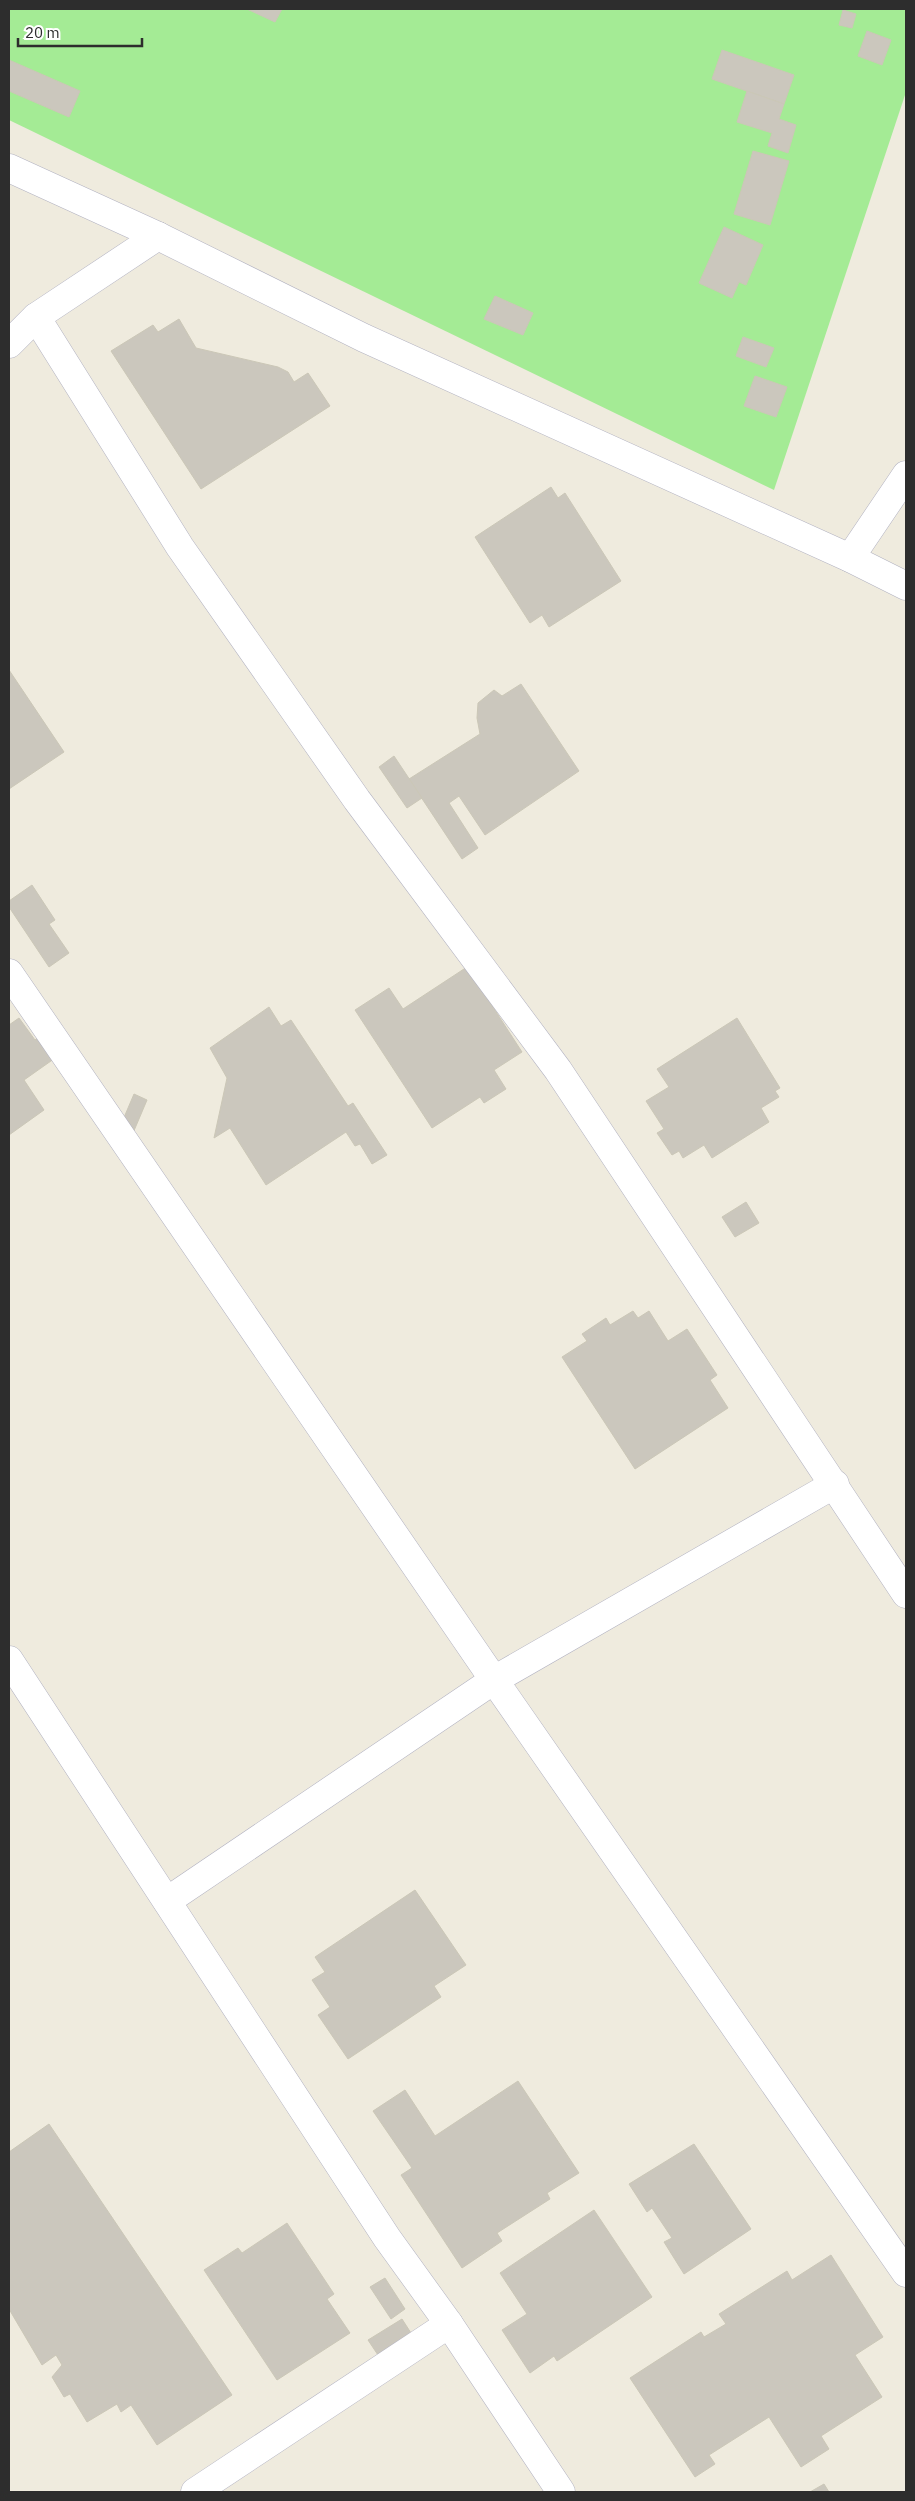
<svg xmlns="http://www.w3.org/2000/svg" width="915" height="2501" viewBox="0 0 915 2501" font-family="'IBM Plex Sans',sans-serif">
  <rect width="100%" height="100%" fill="#efebde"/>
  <path fill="#a4eb95" d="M9 9H906V92L774 490 9 120Z"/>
  <g fill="#cbc7bd" stroke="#cbc7b7">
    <path d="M247 9H282L275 22Z"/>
    <path d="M843 10 856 14 852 28 839 25Z"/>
    <path d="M867 31 891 40 882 65 858 56Z"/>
    <path d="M722 50 794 75 784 104 712 79Z"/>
    <path d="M9 60 80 91 69 117 9 91Z"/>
    <path d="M747 91 784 104 779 119 796 125 788 153 768 146 772 133 737 122Z"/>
    <path d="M753 151 789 161 770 225 734 214Z"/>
    <path d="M724 227 763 245 746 285 739 282 732 298 699 283Z"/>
    <path d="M495 296 533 313 523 335 484 319Z"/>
    <path d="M179 319 196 348 278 367 288 372 294 382 308 373 330 406 201 489 111 351 153 325 158 332Z"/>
    <path d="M743 337 774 348 766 367 736 356Z"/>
    <path d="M755 376 787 387 776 417 744 406Z"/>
    <path d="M551 487 558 498 565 493 621 581 549 627 542 615 530 623 475 537Z"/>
    <path d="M9 670 64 752 9 789Z"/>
    <path d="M521 684 579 771 485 835 459 796 449 803 478 848 462 859 409 779 480 734 477 718 478 703 494 690 502 696Z"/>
    <path d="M394 756 422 798 407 808 379 767Z"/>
    <path d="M32 885 55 920 49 924 69 953 49 967 9 907V901Z"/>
    <path d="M467 967 522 1052 494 1070 506 1089 484 1103 480 1097 432 1128 355 1010 389 988 403 1009Z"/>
    <path d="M269 1007 281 1026 291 1020 348 1106 353 1103 387 1155 372 1164 360 1144 355 1146 346 1132 266 1185 230 1128 214 1138 227 1078 210 1048Z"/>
    <path d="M19 1018 35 1040 42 1035 58 1056 24 1080 44 1110 9 1135V1025Z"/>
    <path d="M737 1018 780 1088 775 1091 779 1097 761 1108 769 1122 712 1158 704 1145 683 1158 679 1151 672 1155 657 1133 664 1129 646 1101 669 1087 657 1069Z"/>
    <path d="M134 1094 147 1100 133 1133 120 1127Z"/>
    <path d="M746 1202 759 1223 735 1237 722 1217Z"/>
    <path d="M633 1311 638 1318 649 1311 668 1341 687 1329 717 1375 710 1380 728 1408 635 1469 562 1357 587 1341 582 1334 606 1318 610 1325Z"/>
    <path d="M415 1890 466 1965 434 1986 441 1997 348 2059 318 2015 330 2007 312 1980 325 1972 315 1957Z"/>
    <path d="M518 2081 579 2173 547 2193 550 2199 497 2233 502 2241 462 2268 401 2175 412 2168 373 2111 405 2090 435 2136Z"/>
    <path d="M49 2124 232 2395 157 2445 131 2405 121 2412 117 2404 87 2422 70 2394 64 2397 52 2377 62 2365 56 2355 42 2365 9 2309V2152Z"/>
    <path d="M694 2144 751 2229 684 2274 664 2242 672 2238 652 2208 647 2212 629 2184Z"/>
    <path d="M594 2210 652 2297 557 2361 554 2356 530 2373 502 2330 527 2314 500 2273Z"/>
    <path d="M287 2223 334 2294 327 2299 350 2333 277 2380 204 2270 238 2248 242 2253Z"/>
    <path d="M831 2255 883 2337 855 2355 882 2397 821 2436 829 2449 801 2467 769 2417 709 2455 715 2464 695 2477 630 2378 701 2332 704 2337 726 2324 719 2314 787 2271 792 2280Z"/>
    <path d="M385 2278 405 2309 391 2319 370 2287Z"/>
    <path d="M402 2319 411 2333 378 2355 368 2340Z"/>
    <path d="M824 2484 829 2492H810Z"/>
  </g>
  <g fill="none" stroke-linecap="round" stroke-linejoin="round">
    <g stroke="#b2b2c1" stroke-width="29">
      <g id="street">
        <path d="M9 168 158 236 364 338 850 558 906 586"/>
        <path d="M36 317 180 547 357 800 558 1070 906 1594"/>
        <path d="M9 344 36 317 158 236"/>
        <path d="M850 558 906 475"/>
        <path d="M9 973 494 1680 906 2273"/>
        <path d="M9 1660 387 2238 449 2324 561 2492"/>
        <path d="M167 1901 494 1680 835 1484"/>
        <path d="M195 2492 449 2324"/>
      </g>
    </g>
    <use href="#street" stroke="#fff" stroke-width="28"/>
  </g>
  <rect width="915" height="2501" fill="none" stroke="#2d2d2d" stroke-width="20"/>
  <path d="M18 38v8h124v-8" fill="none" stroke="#2d2d2d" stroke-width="2.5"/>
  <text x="25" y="38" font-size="15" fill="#2d2d2d" stroke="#ffffff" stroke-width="4" paint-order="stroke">20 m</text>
</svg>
